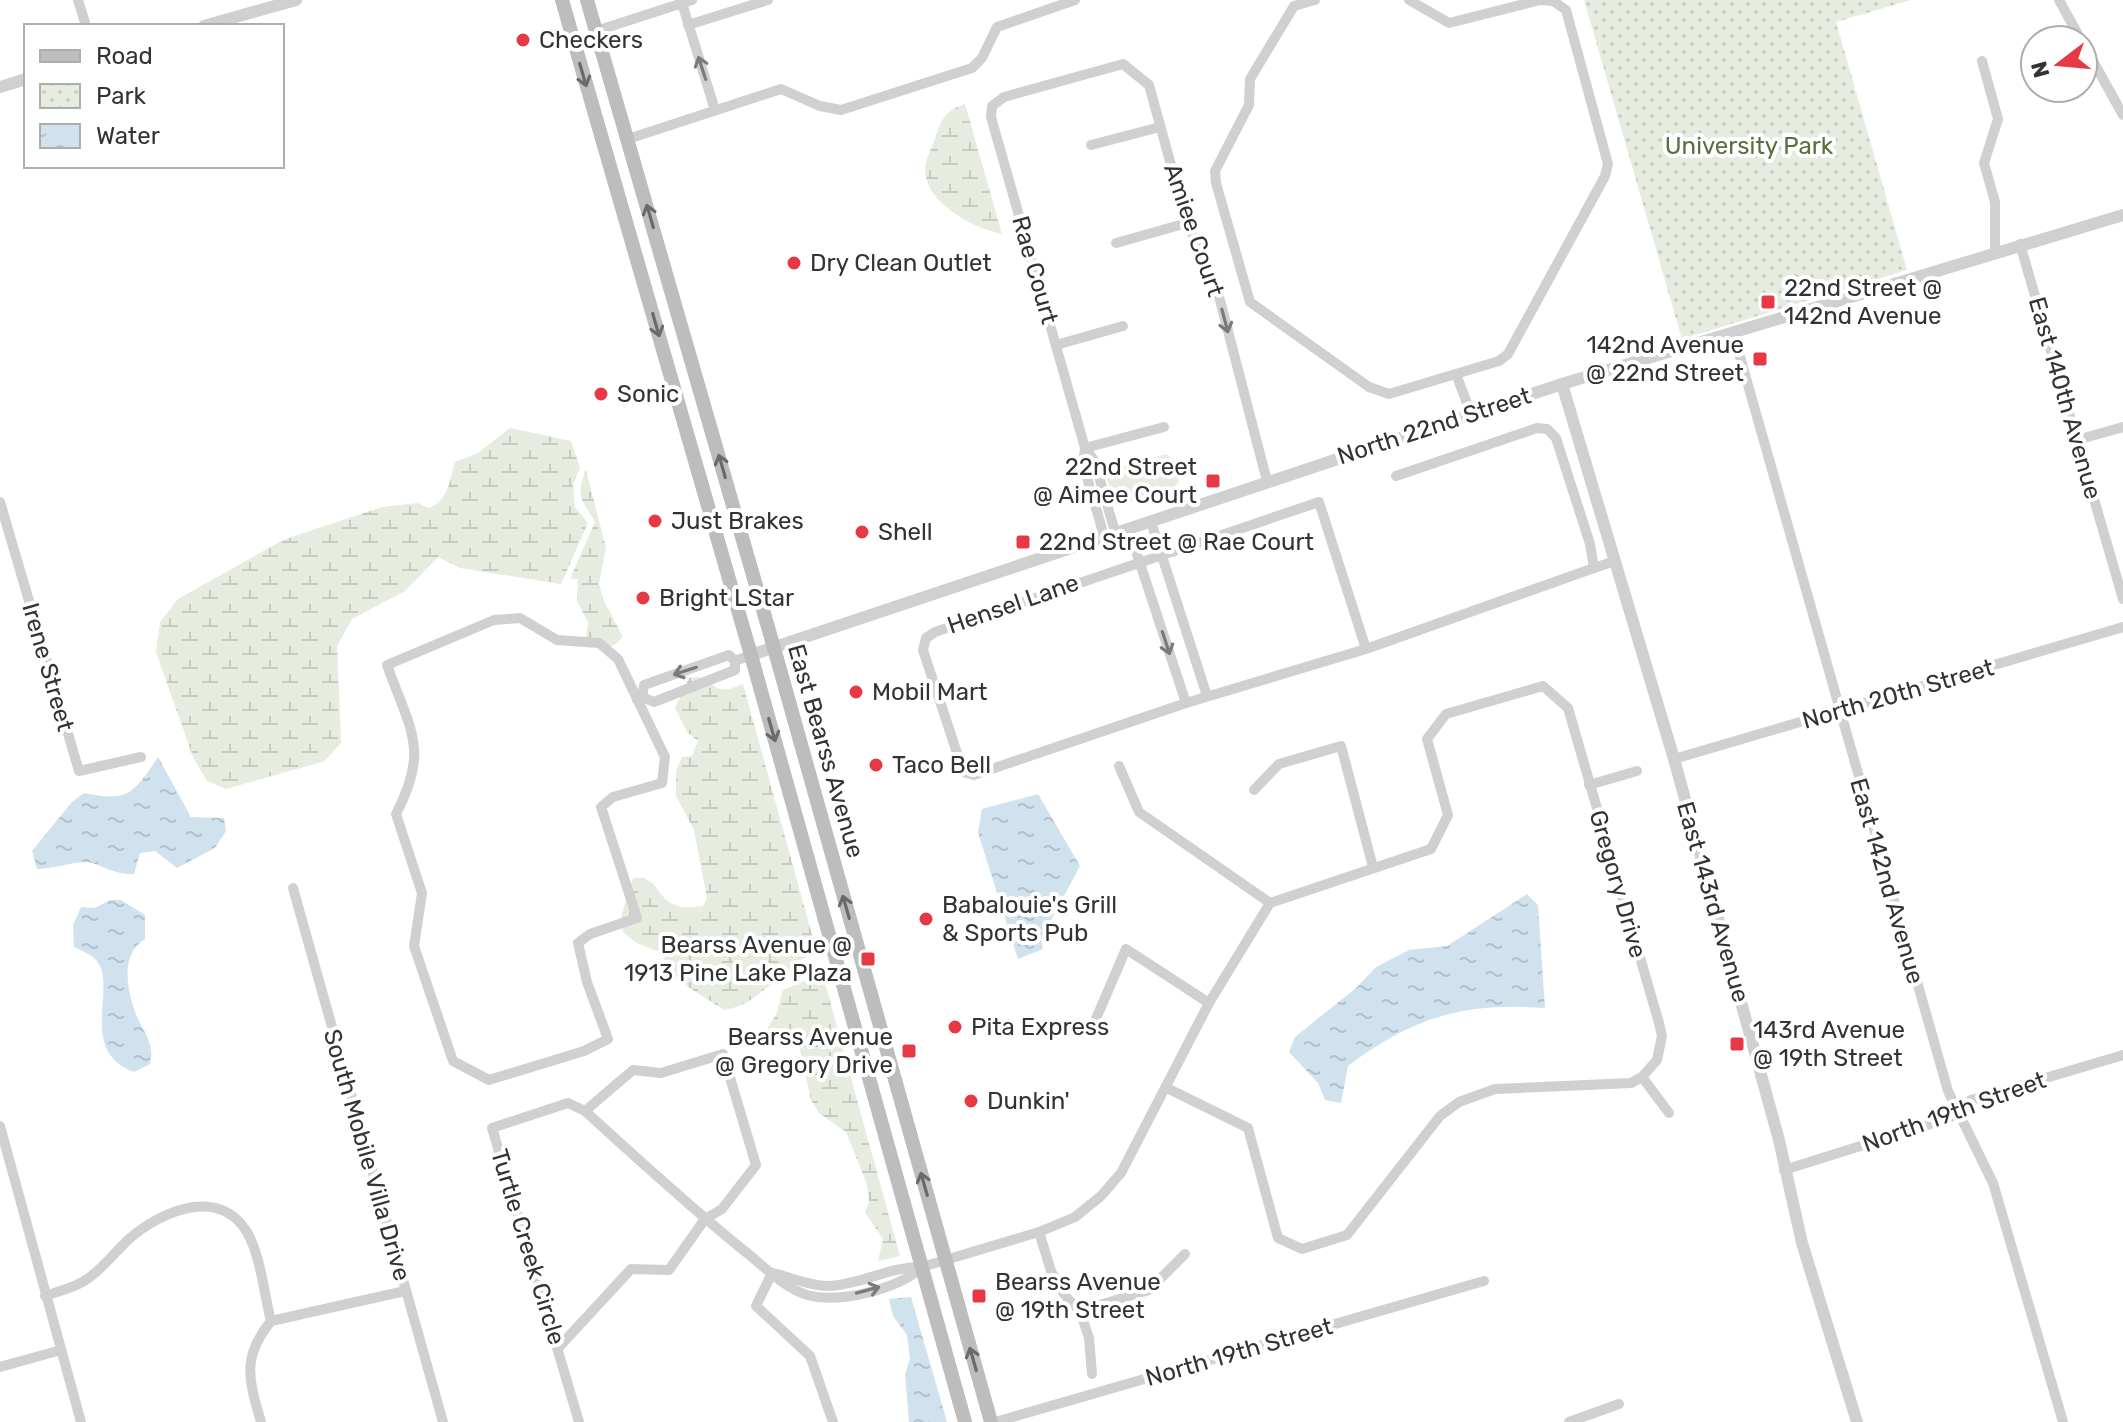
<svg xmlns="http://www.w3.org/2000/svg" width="2123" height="1422" viewBox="0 0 2123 1422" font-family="Rubik,sans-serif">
  <defs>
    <pattern id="wetland-marsh" width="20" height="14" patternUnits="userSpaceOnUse" patternTransform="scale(2)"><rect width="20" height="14" fill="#e6ecdf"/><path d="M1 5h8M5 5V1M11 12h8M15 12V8" fill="none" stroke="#c6cbc0"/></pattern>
    <pattern id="park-dots" width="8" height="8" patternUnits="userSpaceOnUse" patternTransform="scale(2)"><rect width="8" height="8" fill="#e6ecdf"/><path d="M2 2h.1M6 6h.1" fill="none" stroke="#c6cbc0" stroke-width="1.8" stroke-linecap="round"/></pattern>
    <pattern id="water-ripples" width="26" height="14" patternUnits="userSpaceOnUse" patternTransform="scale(2)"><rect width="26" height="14" fill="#cfe2ee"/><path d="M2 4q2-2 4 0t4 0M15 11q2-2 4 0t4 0" fill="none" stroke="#b2c2cd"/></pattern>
  </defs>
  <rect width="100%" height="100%" fill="#fff"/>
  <g fill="url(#wetland-marsh)">
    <path d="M965 104 1002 234C973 228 925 203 925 169 925 160 932 148 935 139 941 119 945 111 965 104Z"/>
    <path d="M510 428 571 441 580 468 573 485 575 507 588 523 561 584 460 568 438 557 405 591 352 619 337 646 341 743 325 761 226 789 207 781 193 757 156 652 160 622 178 599 283 540 382 507 417 503 429 508C448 501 450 480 455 462L478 453Z"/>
    <path d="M586 470 606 548 599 583 603 599 623 637C611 650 598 655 586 639L588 622 577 601 578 579H570L595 522C582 500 575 497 586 470Z"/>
    <path d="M699 677C721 688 717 695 743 684L817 953C781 963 764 1004 724 1010 701 994 671 982 662 953L637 943 623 932 621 917 633 878C667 874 650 915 703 906L707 898 694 830 676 796V771L682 757 692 756 698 741 687 732 675 708 689 678Z"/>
    <path d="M804 981 825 983 900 1256 878 1261 883 1239 865 1212 869 1202 867 1184 846 1132 819 1113 811 1100 798 1041 780 1037 767 1029 776 1015 783 990Z"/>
  </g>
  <path fill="url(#park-dots)" d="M1584 0H1911L1836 22 1907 270 1682 339Z"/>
  <path fill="#e6ecdf" d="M1166 454 1172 459 1179 482 1174 488 1120 505 1114 503 1107 479 1111 470Z"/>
  <g fill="url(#water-ripples)">
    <path d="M158 757 191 817 224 818 226 831 215 848 177 868 155 851 140 853 134 874C111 875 98 861 83 862 68 863 53 869 37 869L32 851 72 802 84 793C129 802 133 794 158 757Z"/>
    <path d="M1038 794 1080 866 1041 939 1043 949 1018 959 978 833 982 809Z"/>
    <path d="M1527 894 1538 905 1545 1008C1464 1002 1413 1017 1348 1066L1341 1103 1325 1100 1318 1083 1289 1052 1295 1037 1356 988 1376 967 1409 950 1447 946Z"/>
    <path d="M110 900H121L145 915V939C122 953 126 982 133 1006 139 1028 156 1040 150 1064L134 1072C76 1051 119 984 96 960 91 954 80 950 74 947L73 925 81 907 95 908Z"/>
    <path d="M911 1297 947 1422H909L905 1374 910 1359 907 1335 893 1316 889 1299Z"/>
  </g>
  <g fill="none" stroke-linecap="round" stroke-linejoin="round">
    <g stroke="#d0d0d0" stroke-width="10">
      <path d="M78 0 86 26"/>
      <path d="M681 0 715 110"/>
      <path d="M1315 0 1294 6 1250 79 1249 105 1215 171 1216 183 1250 302 1369 387 1389 394 1499 361 1508 354 1605 176 1608 164 1566 10 1553 1 1540 0 1449 23 1409 0"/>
      <path d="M2059 0 2081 40"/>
      <path d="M688 25 768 0"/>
      <path d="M596 31 692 0"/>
      <path d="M2083 43 2123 115"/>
      <path d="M1982 61 1998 119 1984 163 1995 202V252"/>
      <path d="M628 139 781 89 820 106 841 110 972 68 982 58 997 27 1075 0"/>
      <path d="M1091 145 1160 127"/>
      <path d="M1116 243 1187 223"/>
      <path d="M2020 244 2123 599"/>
      <path d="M1733 332 1948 1091 1993 1183 2063 1422"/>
      <path d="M1056 345 1123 326"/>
      <path d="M1456 374 1471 414"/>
      <path d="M2077 440 2123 427"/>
      <path d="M1085 448 1094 460 1116 535"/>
      <path d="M1085 448 1164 427"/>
      <path d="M0 502 79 771 141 757"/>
      <path d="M1151 522 1207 696"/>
      <path d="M1129 530 1186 703"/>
      <path d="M1105 539 1083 464 1085 448 991 117 992 106 1004 97 1123 64 1149 85 1187 223 1215 281 1267 481"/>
      <path d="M1594 568 1615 561"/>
      <path d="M520 618 557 640 599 643 618 659 665 757 662 783 613 797 601 807 637 918 590 934 578 943 587 982 608 1039 584 1051 489 1080 453 1061 414 946 422 893 396 814C430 749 410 730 387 665L494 620Z"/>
      <path d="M1366 649 1319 502 935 632 926 638 923 650 961 765 966 773 974 775 1186 703 1366 649 1594 568 1590 544 1556 438 1547 429 1537 428 1396 476"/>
      <path d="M642 697 654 702 735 670V661"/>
      <path d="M637 700 642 697 644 685 729 655 735 661 751 655"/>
      <path d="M1674 759 2123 627"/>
      <path d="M1119 766 1139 812 1270 903"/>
      <path d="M1589 785 1637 771"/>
      <path d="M1254 790 1279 764 1341 746 1373 867"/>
      <path d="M293 888 443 1422"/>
      <path d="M1092 1028 1126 949 1209 1003"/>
      <path d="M1642 1077 1669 1113"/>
      <path d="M0 1126 81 1422"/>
      <path d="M1784 1170 1940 1121 1959 1114 1971 1100 2123 1055"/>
      <path d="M1039 1232 1051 1271 1065 1296 1080 1311 1089 1338 1092 1374"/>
      <path d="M772 1273C790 1277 809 1286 828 1286 861 1285 890 1266 922 1267L1039 1232 1075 1217 1101 1196 1121 1173 1209 1003 1270 903 1431 849 1448 815 1427 739 1446 714 1543 686 1568 708 1659 1023 1662 1036 1657 1060 1642 1077 1631 1083 1495 1089 1459 1102 1440 1116 1347 1235 1302 1249 1278 1238 1248 1128 1167 1088"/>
      <path d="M772 1273 756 1306 810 1356 833 1422"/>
      <path d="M45 1296C60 1291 77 1287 90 1277 105 1266 116 1251 129 1239 161 1211 219 1186 247 1232 261 1257 264 1294 271 1321 241 1358 249 1380 261 1422"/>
      <path d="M1080 1311 1149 1290 1185 1254"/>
      <path d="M271 1321 405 1291"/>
      <path d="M559 1347 631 1269 669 1270 705 1219 722 1209 756 1165 723 1054 661 1073 633 1070 585 1111"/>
      <path d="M0 1367 61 1350"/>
      <path d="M579 1422 492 1128 568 1103 585 1111C638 1159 691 1208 747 1253 765 1267 784 1288 807 1295 840 1304 898 1289 922 1267"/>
      <path d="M995 1422 1484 1281"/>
      <path d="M1569 1422 1619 1404"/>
    </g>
    <g stroke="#d0d0d0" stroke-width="12">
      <path d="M204 26 296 0"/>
      <path d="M0 87 26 79"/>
      <path d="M1562 384 1674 759 1779 1140 1802 1243 1857 1422"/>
      <path d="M751 655 1562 384 2123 215"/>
    </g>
    <g stroke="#bdbdbd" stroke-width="14">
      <path d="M562 0 751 655 965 1422"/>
      <path d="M587 0 774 648 991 1422"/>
    </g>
  </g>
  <defs><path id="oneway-shaft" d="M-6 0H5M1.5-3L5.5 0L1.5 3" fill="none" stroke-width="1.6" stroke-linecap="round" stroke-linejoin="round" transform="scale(2)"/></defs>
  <g stroke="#7a7a7a">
    <use href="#oneway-shaft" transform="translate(702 68) rotate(-108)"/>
    <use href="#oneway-shaft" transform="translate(1225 321) rotate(75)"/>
    <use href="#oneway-shaft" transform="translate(1166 643) rotate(72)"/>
    <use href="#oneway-shaft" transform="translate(685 671) rotate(162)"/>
    <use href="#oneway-shaft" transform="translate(868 1290) rotate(-15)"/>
  </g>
  <g stroke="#6a6a6a">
    <use href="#oneway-shaft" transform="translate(583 75) rotate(74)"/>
    <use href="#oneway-shaft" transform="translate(650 216) rotate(-106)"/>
    <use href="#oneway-shaft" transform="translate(656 325) rotate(74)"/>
    <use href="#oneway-shaft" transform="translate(722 466) rotate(-106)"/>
    <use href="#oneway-shaft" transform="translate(772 730) rotate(74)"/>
    <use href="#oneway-shaft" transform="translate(846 907) rotate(-106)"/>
    <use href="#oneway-shaft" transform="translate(924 1184) rotate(-106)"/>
    <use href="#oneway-shaft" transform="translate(973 1359) rotate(-106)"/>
  </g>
  <g fill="#e63946" stroke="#fff" stroke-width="3">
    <circle cx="523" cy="40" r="8"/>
    <circle cx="794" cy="263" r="8"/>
    <rect x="1760" y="294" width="16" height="16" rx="4"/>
    <rect x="1752" y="351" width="16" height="16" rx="4"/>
    <circle cx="601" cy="394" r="8"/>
    <rect x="1205" y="473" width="16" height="16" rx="4"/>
    <circle cx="655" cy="521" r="8"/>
    <circle cx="862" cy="532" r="8"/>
    <rect x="1015" y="534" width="16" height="16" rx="4"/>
    <circle cx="643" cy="598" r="8"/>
    <circle cx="856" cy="692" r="8"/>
    <circle cx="876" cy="765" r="8"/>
    <circle cx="926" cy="919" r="8"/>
    <rect x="860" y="951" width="16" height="16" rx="4"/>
    <circle cx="955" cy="1027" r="8"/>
    <rect x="1729" y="1036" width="16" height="16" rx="4"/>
    <rect x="901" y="1043" width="16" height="16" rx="4"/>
    <circle cx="971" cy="1101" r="8"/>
    <rect x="971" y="1288" width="16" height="16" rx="4"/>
  </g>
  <g text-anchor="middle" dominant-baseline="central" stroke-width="8" stroke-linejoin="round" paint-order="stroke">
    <g font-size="24" fill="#333" stroke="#fff" text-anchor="start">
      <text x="539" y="40">Checkers</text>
      <text x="810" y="263">Dry Clean Outlet</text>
      <text x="1784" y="288">22nd Street @<tspan x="1784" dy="28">142nd Avenue</tspan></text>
      <text x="1744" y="345" text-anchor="end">142nd Avenue<tspan x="1744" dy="28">@ 22nd Street</tspan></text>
      <text x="617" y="394">Sonic</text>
      <text x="1197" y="467" text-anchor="end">22nd Street<tspan x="1197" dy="28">@ Aimee Court</tspan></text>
      <text x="671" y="521">Just Brakes</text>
      <text x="878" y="532">Shell</text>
      <text x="1039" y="542">22nd Street @ Rae Court</text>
      <text x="659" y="598">Bright LStar</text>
      <text x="872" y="692">Mobil Mart</text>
      <text x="892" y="765">Taco Bell</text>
      <text x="942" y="905">Babalouie's Grill<tspan x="942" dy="28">&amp; Sports Pub</tspan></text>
      <text x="852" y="945" text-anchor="end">Bearss Avenue @<tspan x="852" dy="28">1913 Pine Lake Plaza</tspan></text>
      <text x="971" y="1027">Pita Express</text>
      <text x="1753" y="1030">143rd Avenue<tspan x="1753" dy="28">@ 19th Street</tspan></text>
      <text x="893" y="1037" text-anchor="end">Bearss Avenue<tspan x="893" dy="28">@ Gregory Drive</tspan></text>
      <text x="987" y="1101">Dunkin'</text>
      <text x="995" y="1282">Bearss Avenue<tspan x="995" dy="28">@ 19th Street</tspan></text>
    </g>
    <g font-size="24" fill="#56703f" stroke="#fff">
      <text x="1749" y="146">University Park</text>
    </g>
    <g font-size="24" fill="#333" stroke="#fff">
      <text transform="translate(1194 230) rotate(71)">Amiee Court</text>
      <text transform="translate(1035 270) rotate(74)">Rae Court</text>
      <text transform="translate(2065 398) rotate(74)">East 140th Avenue</text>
      <text transform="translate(1434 426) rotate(-18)">North 22nd Street</text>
      <text transform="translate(1013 604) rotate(-19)">Hensel Lane</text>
      <text transform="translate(48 667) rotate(74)">Irene Street</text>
      <text transform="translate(1898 694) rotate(-16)">North 20th Street</text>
      <text transform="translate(826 751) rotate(74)">East Bearss Avenue</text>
      <text transform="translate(1887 881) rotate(74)">East 142nd Avenue</text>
      <text transform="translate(1618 884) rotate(74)">Gregory Drive</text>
      <text transform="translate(1713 902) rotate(74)">East 143rd Avenue</text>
      <text transform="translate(1954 1112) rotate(-20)">North 19th Street</text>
      <text transform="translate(367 1155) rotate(74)">South Mobile Villa Drive</text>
      <text transform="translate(528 1247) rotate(73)">Turtle Creek Circle</text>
      <text transform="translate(1239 1352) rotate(-16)">North 19th Street</text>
    </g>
  </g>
  <rect x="24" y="24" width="260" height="144" fill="#ffffff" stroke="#adadad" stroke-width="2"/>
  <rect x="40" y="50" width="40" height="12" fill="#bdbdbd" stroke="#adadad" stroke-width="2"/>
  <text x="96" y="64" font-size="24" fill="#333333">Road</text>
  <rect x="40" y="84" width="40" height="24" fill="url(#park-dots)" stroke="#adadad" stroke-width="2"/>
  <text x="96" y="104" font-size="24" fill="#333333">Park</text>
  <rect x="40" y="124" width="40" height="24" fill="url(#water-ripples)" stroke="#adadad" stroke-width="2"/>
  <text x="96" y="144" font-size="24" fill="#333333">Water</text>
  <g transform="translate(2059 64) rotate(254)"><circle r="38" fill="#ffffff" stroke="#adadad" stroke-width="2"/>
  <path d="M0-6L14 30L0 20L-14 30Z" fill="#e63946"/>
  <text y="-12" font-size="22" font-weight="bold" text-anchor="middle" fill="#333333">N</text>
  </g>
</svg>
